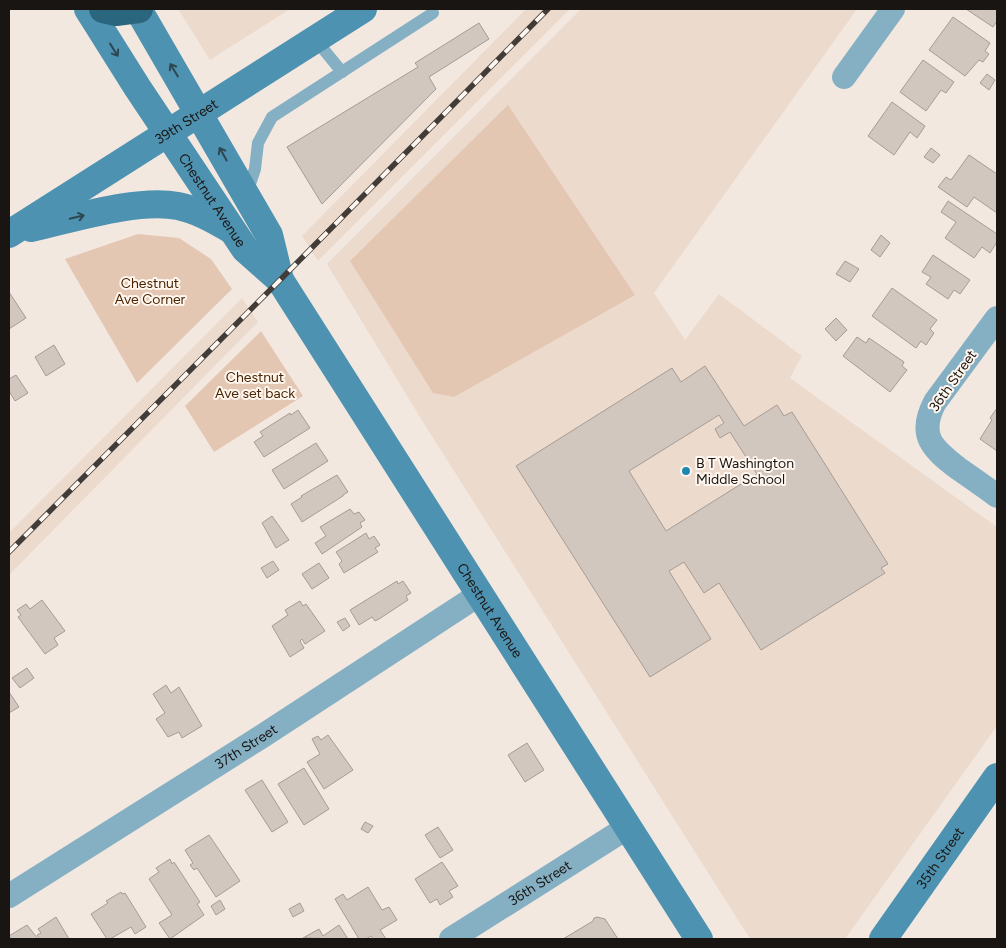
<svg xmlns="http://www.w3.org/2000/svg" width="1006" height="948" viewBox="0 0 1006 948" font-family="Figtree,sans-serif">
  <rect width="100%" height="100%" fill="#f3e8e0"/>
  <g fill="#ecdacd">
    <path d="M178 9H290L210 60Z"/>
    <path d="M526 9H570L318 261 302 236Z"/>
    <path d="M581 9H857L654 293 685 340 719 294 802 356 790 378 997 527V726L845 939H750L418 414 327 264Z"/>
    <path d="M242 298 258 322 9 575V533Z"/>
  </g>
  <g fill="#e4c7b2">
    <path d="M508 105 635 295 454 397 433 393 350 261Z"/>
    <path d="M138 234 179 238 211 259 232 289 137 383 65 259Z"/>
    <path d="M261 331 303 396 214 452 185 406Z"/>
  </g>
  <g fill="#d2c7bf" stroke="#a69c94" fill-rule="evenodd">
    <path d="M966 9H997V21L993 27Z"/>
    <path d="M953 17 990 43 985 51 989 54 983 62 979 60 965 76 929 50Z"/>
    <path d="M479 23 489 39 429 77 436 89 322 204 287 147 418 67 415 63Z"/>
    <path d="M923 60 954 82 946 93 941 90 926 111 900 92Z"/>
    <path d="M987 74 995 80 989 90 980 83Z"/>
    <path d="M892 102 925 126 917 138 910 132 894 155 868 136Z"/>
    <path d="M931 148 940 155 933 163 924 157Z"/>
    <path d="M969 155 997 174V213L974 197 967 207 938 187 946 177 951 180Z"/>
    <path d="M948 201 997 234V242L990 253 982 247 974 258 945 238 956 222 941 212Z"/>
    <path d="M881 235 890 243 880 257 871 250Z"/>
    <path d="M933 255 970 280 960 294 954 290 948 299 926 284 931 277 922 272Z"/>
    <path d="M845 261 859 269 850 282 836 274Z"/>
    <path d="M892 288 937 320 930 329 934 333 926 345 921 341 916 348 872 316Z"/>
    <path d="M9 292 26 318 9 329Z"/>
    <path d="M836 318 847 330 836 341 825 329Z"/>
    <path d="M857 337 866 343 869 338 904 362 902 366 907 370 890 392 843 356Z"/>
    <path d="M54 345 65 364 46 376 35 357Z"/>
    <path d="M705 366 744 426 777 405 784 416 792 412 888 564 881 568 885 573 761 650 719 583 704 593 684 562 669 571 711 639 650 677 516 466 672 368 681 382ZM719 415 724 423 715 429 720 438 730 432 757 474 666 531 629 471Z"/>
    <path d="M16 375 28 393 15 401 9 391V379Z"/>
    <path d="M997 408V451L980 439 992 420 990 418Z"/>
    <path d="M298 410 310 428 264 457 254 442 263 436 260 432 290 413 291 415Z"/>
    <path d="M316 443 328 461 284 489 272 470Z"/>
    <path d="M337 475 348 492 343 495V496L302 522 291 504 302 497 301 496Z"/>
    <path d="M350 509 354 514 359 512 365 520 360 523 362 527 322 554 315 543 326 536 320 527Z"/>
    <path d="M272 516 289 540 276 548 262 523Z"/>
    <path d="M366 533 369 539 374 536 380 545 375 548 378 552 344 573 339 564 342 561 336 552Z"/>
    <path d="M273 561 279 570 267 578 261 568Z"/>
    <path d="M319 563 329 578 312 589 302 574Z"/>
    <path d="M397 581 398 584 403 581 411 593 406 596 408 600 379 619 375 621 372 617 359 625 350 610Z"/>
    <path d="M42 600 65 631 54 638 58 645 45 654 18 617 21 615 17 610 26 604 30 609Z"/>
    <path d="M300 601 303 606 306 604 325 631 305 644 302 639 300 641 304 648 290 657 272 626 288 615 285 610Z"/>
    <path d="M345 618 350 626 343 631 337 622Z"/>
    <path d="M27 668 34 678 20 688 12 678Z"/>
    <path d="M166 685 171 693 179 687 202 726 182 738 179 732 168 737 156 719 165 713 153 694Z"/>
    <path d="M9 692 19 707 9 713Z"/>
    <path d="M328 735 353 770 324 789 307 762 320 754 312 739 318 736 321 740Z"/>
    <path d="M527 743 544 770 525 782 508 755Z"/>
    <path d="M304 768 329 809 304 825 278 784Z"/>
    <path d="M262 780 288 822 272 832 245 790Z"/>
    <path d="M365 822 373 826 368 833 361 829Z"/>
    <path d="M438 827 453 850 440 858 425 835Z"/>
    <path d="M209 835 240 881 216 897 197 868 194 870 190 865 193 863 185 850Z"/>
    <path d="M170 859 172 864 174 862 200 902 197 904 204 915 170 939 159 923 172 915 149 879 159 872 156 868Z"/>
    <path d="M442 862 458 886 449 891 453 897 440 905 437 899 430 903 415 879Z"/>
    <path d="M368 887 382 910 389 907 397 920 380 930 386 939H373L371 936 366 939H359L335 899 343 894 347 900Z"/>
    <path d="M121 892 122 894 125 893 146 927 135 934 131 927 110 939H107L91 914 108 903 106 901Z"/>
    <path d="M220 900 225 909 216 915 211 906Z"/>
    <path d="M300 903 304 911 293 917 289 909Z"/>
    <path d="M56 917 69 939H40L37 935 41 933 38 929Z"/>
    <path d="M597 917 605 919 618 939H563L593 921 594 918Z"/>
    <path d="M27 925 38 939H11L9 936Z"/>
    <path d="M339 925 348 939 303 938 319 929 323 936Z"/>
  </g>
  <g fill="none" stroke-linecap="round" stroke-linejoin="round">
    <g stroke="#85b0c4" stroke-width="12">
      <path d="M315 39 342 72"/>
      <path d="M247 193 255 169 258 143 272 117 433 13"/>
    </g>
    <g stroke="#85b0c4" stroke-width="24">
      <path d="M844 77 893 9"/>
      <path d="M997 318 935 402C917 436 933 449 959 469 972 478 985 487 997 496"/>
      <path id="s1" d="M9 896 261 737 480 594"/>
      <path id="s2" d="M451 939 628 827"/>
    </g>
    <g stroke="#4e92b1" stroke-width="28">
      <path id="s3" d="M88 9 137 87 245 249 280 280 699 939"/>
      <path d="M138 9 269 235 280 280"/>
      <path d="M31 228C72 219 137 198 178 206 197 210 213 219 230 229"/>
      <path id="s4" d="M9 234 363 9"/>
      <path id="s5" d="M883 939 997 777"/>
    </g>
    <path stroke="#2b667f" stroke-width="28" d="M103 9 116 12 139 9"/>
    <g stroke="#413c38" stroke-width="5.5">
      <path id="rail" d="M9 552 280 280 548 9"/>
    </g>
    <use href="#rail" stroke="#fff6ef" stroke-width="4" stroke-dasharray="11" stroke-linecap="butt"/>
  </g>
  <defs><path id="oneway-shaft" d="M-6 0H5M1.5-3L5.5 0L1.5 3" fill="none" stroke-width="1.6" stroke-linecap="round" stroke-linejoin="round" transform="scale(1.25)"/></defs>
  <g stroke="#2e4752">
    <use href="#oneway-shaft" transform="translate(114 50) rotate(58)"/>
    <use href="#oneway-shaft" transform="translate(174 70) rotate(-121)"/>
    <use href="#oneway-shaft" transform="translate(223 154) rotate(-119)"/>
    <use href="#oneway-shaft" transform="translate(77 217) rotate(-13)"/>
  </g>
  <circle fill="#1d88af" stroke="#fff6ef" stroke-width="2" cx="686" cy="471" r="5"/>
  <g text-anchor="middle" dominant-baseline="central" stroke-width="4" stroke-linejoin="round" paint-order="stroke">
    <g font-size="14" fill="#191512" stroke="#fff6ef">
      <text stroke="none"><textPath href="#s4" startOffset="210">39th Street</textPath></text>
      <text stroke="none"><textPath href="#s3" startOffset="228">Chestnut Avenue</textPath></text>
      <text transform="translate(953 381) rotate(-55)">36th Street</text>
      <text stroke="none"><textPath href="#s3" startOffset="725">Chestnut Avenue</textPath></text>
      <text stroke="none"><textPath href="#s1" startOffset="280">37th Street</textPath></text>
      <text stroke="none"><textPath href="#s5" startOffset="99">35th Street</textPath></text>
      <text stroke="none"><textPath href="#s2" startOffset="105">36th Street</textPath></text>
    </g>
    <g font-size="14" fill="#4a2400" stroke="#fff6ef">
      <text x="150" y="283">Chestnut<tspan x="150" dy="16">Ave Corner</tspan></text>
      <text x="255" y="377">Chestnut<tspan x="255" dy="16">Ave set back</tspan></text>
    </g>
    <g font-size="14" fill="#191512" stroke="#fff6ef" text-anchor="start">
      <text x="696" y="463">B T Washington<tspan x="696" dy="16">Middle School</tspan></text>
    </g>
  </g>
  <rect width="1006" height="948" fill="none" stroke="#191512" stroke-width="20"/>
</svg>
